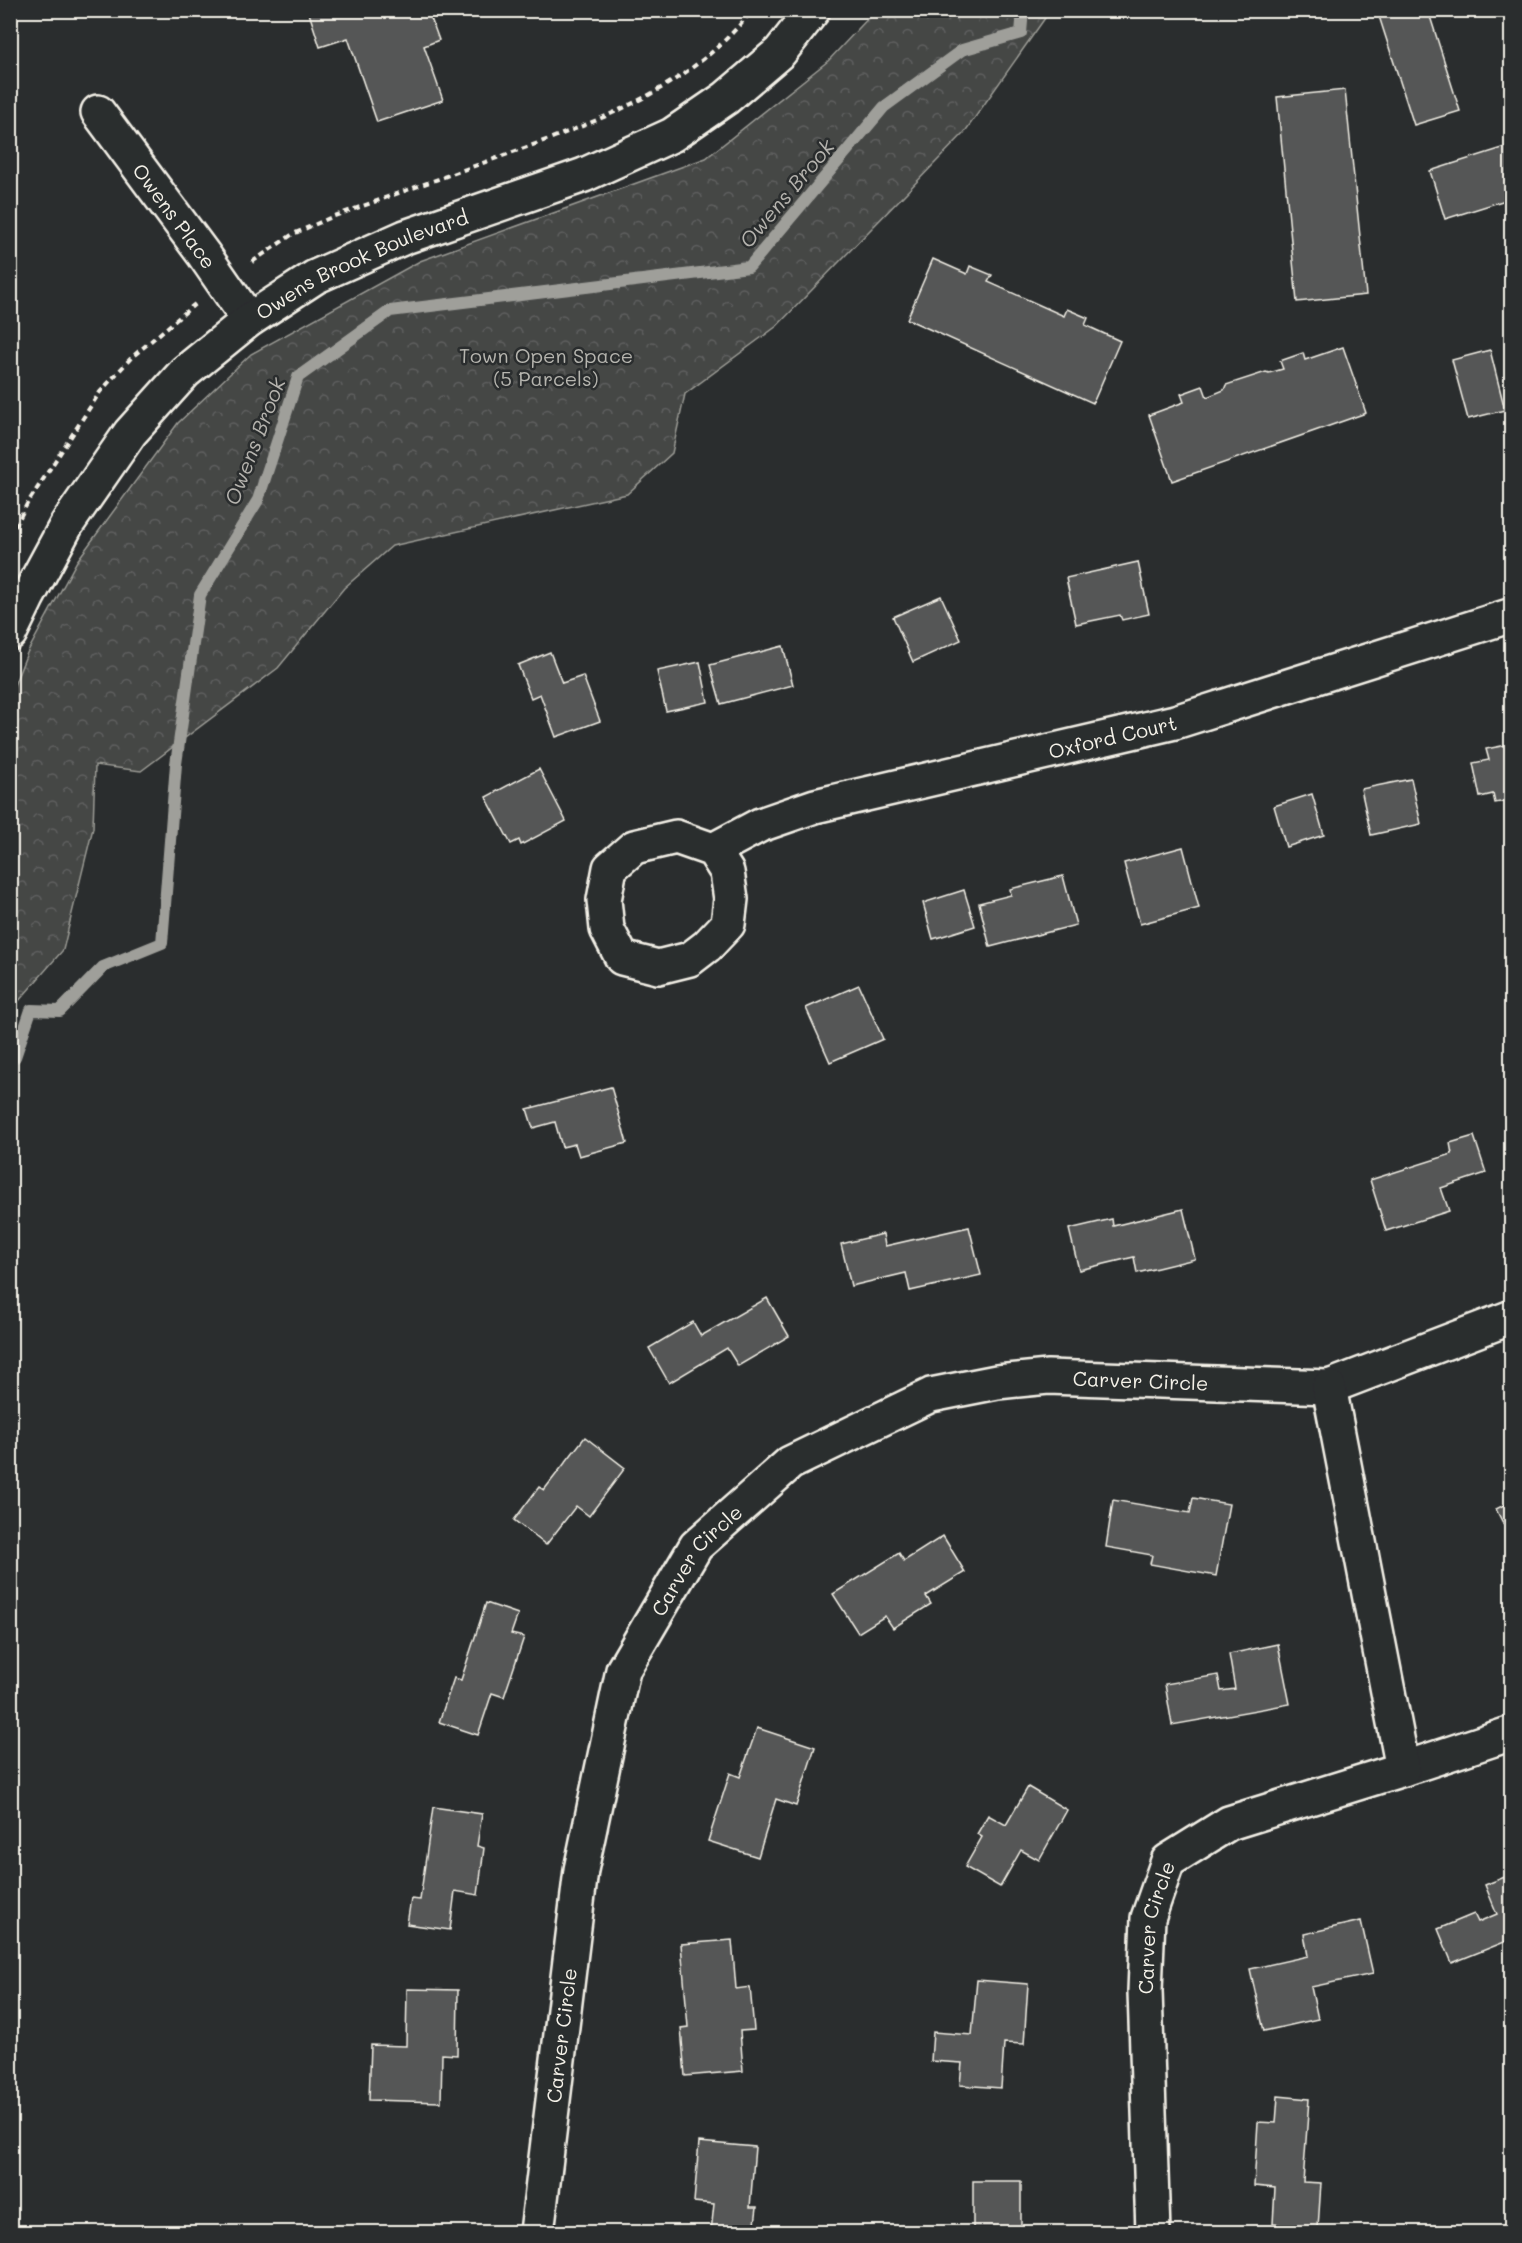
<svg xmlns="http://www.w3.org/2000/svg" width="1522" height="2243" viewBox="0 0 1522 2243" font-family="Mali,sans-serif">
  <defs>
    <pattern id="park-crowns" width="20" height="18" patternUnits="userSpaceOnUse" patternTransform="scale(1.5)"><rect width="20" height="18" fill="#444645"/><path d="M2 6a3 3 0 1 1 6 0M12 15a3 3 0 1 1 6 0" fill="none" stroke="#606160"/></pattern>
  </defs>
  <rect width="100%" height="100%" fill="#2a2d2e"/>
  <filter id="ink" filterUnits="userSpaceOnUse"><feTurbulence type="fractalNoise" baseFrequency=".0167" numOctaves="2"/><feDisplacementMap in="SourceGraphic" scale="12" xChannelSelector="R" yChannelSelector="G"/><feConvolveMatrix kernelMatrix="1 2 1 2 8 2 1 2 1" color-interpolation-filters="sRGB"/></filter>
  <g filter="url(#ink)">
    <path fill="url(#park-crowns)" stroke="#9c9c96" stroke-width="1.5" d="M875 11H1050L964 133 777 326 685 394 672 453 627 494 392 546 344 588 278 668 141 771 95 765 93 828 63 950 11 1010V693L27 653 77 561 178 423 251 354 420 261 706 158 828 61Z"/>
    <g fill="none" stroke-linecap="round" stroke-linejoin="round">
      <path stroke="#9f9f9a" stroke-width="12" d="M10 1058 15 1057 31 1010 60 1011 103 967 162 943 176 764 200 595 258 500 298 377 390 311 749 267 884 107 962 50 1021 33 1023 10"/>
    </g>
    <g fill="#555756" stroke="#f4f1e8" stroke-width="1.5">
      <path d="M308 10H428L439 40 424 46 443 100 377 122 348 38 320 47Z"/>
      <path d="M1377 10H1428L1460 111 1414 125Z"/>
      <path d="M1345 90 1366 295 1297 302 1277 97Z"/>
      <path d="M1512 145V198L1445 219 1430 171Z"/>
      <path d="M933 259 967 274 970 266 992 275 988 282 1064 316 1067 309 1088 318 1085 325 1120 341 1093 403 907 319Z"/>
      <path d="M1343 347 1366 413 1172 481 1149 415 1184 402 1181 394 1203 386 1207 397 1224 390 1226 385 1266 372 1269 373 1283 369 1280 361 1303 353 1305 360Z"/>
      <path d="M1490 350 1505 410 1468 419 1452 360Z"/>
      <path d="M1138 562 1149 614 1122 620 1120 615 1076 624 1066 578Z"/>
      <path d="M941 596 961 640 913 662 893 617Z"/>
      <path d="M783 646 793 685 721 704 710 665Z"/>
      <path d="M550 652 562 683 583 676 600 721 556 737 540 694 531 698 518 665Z"/>
      <path d="M700 662 708 702 666 711 657 671Z"/>
      <path d="M1512 744V800L1495 803 1493 794 1480 797 1473 763 1489 760 1486 749Z"/>
      <path d="M539 769 566 821 521 845 519 840 511 844 486 797Z"/>
      <path d="M1411 779 1421 824 1371 835 1361 789Z"/>
      <path d="M1312 794 1324 835 1286 847 1274 806Z"/>
      <path d="M1183 847 1199 908 1140 924 1124 863Z"/>
      <path d="M1063 876 1076 925 990 947 979 903 1011 895 1010 889Z"/>
      <path d="M964 890 975 926 933 939 923 903Z"/>
      <path d="M859 985 883 1039 830 1062 806 1008Z"/>
      <path d="M611 1087 627 1143 579 1156 575 1144 562 1147 555 1122 533 1128 527 1109Z"/>
      <path d="M1474 1136 1486 1173 1441 1188 1449 1211 1386 1231 1370 1180 1452 1154 1450 1143Z"/>
      <path d="M1183 1209 1195 1259 1137 1273 1134 1257 1079 1270 1069 1229 1112 1219 1113 1226Z"/>
      <path d="M969 1227 981 1275 910 1291 906 1273 851 1286 841 1244 883 1234 885 1246Z"/>
      <path d="M767 1298 789 1336 738 1366 727 1348 669 1383 649 1348 693 1322 701 1336Z"/>
      <path d="M585 1437 625 1468 589 1516 576 1506 546 1545 514 1520 539 1487 544 1490Z"/>
      <path d="M1193 1498 1229 1504 1216 1576 1150 1564 1152 1555 1106 1547 1113 1500 1190 1513Z"/>
      <path d="M1512 1501V1541L1496 1509Z"/>
      <path d="M943 1536 965 1572 926 1596 931 1604 893 1628 885 1616 858 1633 833 1594 899 1553 904 1561Z"/>
      <path d="M486 1603 518 1614 511 1634 524 1637 504 1697 492 1693 478 1735 439 1722 454 1678 461 1680Z"/>
      <path d="M1278 1644 1290 1704 1172 1725 1165 1684 1218 1675 1221 1691 1235 1689 1229 1654Z"/>
      <path d="M757 1728 815 1747 796 1806 776 1799 758 1857 708 1841 730 1773 740 1777Z"/>
      <path d="M1028 1787 1067 1810 1039 1860 1021 1850 1000 1887 965 1867 982 1837 977 1834 988 1815 1006 1825Z"/>
      <path d="M433 1807 482 1814 477 1846 484 1848 478 1895 455 1891 450 1930 407 1924 411 1899 420 1900Z"/>
      <path d="M1512 1874V1939L1452 1963 1438 1929 1474 1914 1478 1922 1497 1914 1485 1885Z"/>
      <path d="M1361 1921 1373 1974 1311 1987 1318 2019 1264 2031 1250 1969 1308 1956 1304 1934Z"/>
      <path d="M732 1940 736 1989 750 1987 754 2030 740 2031 743 2071 685 2076 681 2028 688 2027 681 1944Z"/>
      <path d="M977 1980 1028 1984 1024 2044 1004 2043 1001 2088 960 2085 962 2063 931 2061 933 2032 972 2035Z"/>
      <path d="M407 1989 458 1990 457 2055 442 2054 441 2102 369 2100 371 2045 406 2046Z"/>
      <path d="M1278 2096 1309 2099 1303 2182 1321 2183 1318 2228 1273 2224 1275 2188 1254 2186 1258 2122 1276 2123Z"/>
      <path d="M699 2142 755 2147 750 2207H757L754 2232H711L714 2204 694 2202Z"/>
      <rect x="973" y="2181" width="48" height="51"/>
    </g>
    <g fill="none" stroke-linecap="round" stroke-linejoin="round">
      <g stroke="#f4f1e8" stroke-width="38">
        <g id="street">
          <path id="s1" d="M98 112 204 255 249 320"/>
          <path id="s2" d="M10 633 27 598 67 524 130 433 185 372 249 320 315 277 405 237 584 175 672 135 726 98 780 52 813 10"/>
          <path id="s3" d="M713 850 727 872 731 899 728 924 707 946 690 959 658 967 622 958 607 929 604 900 610 868 634 847 676 837 713 850 760 825 815 806 1175 722 1512 615"/>
          <path d="M1403 1769 1512 1733"/>
          <path id="s4" d="M537 2232 581 1870 623 1670 696 1546 790 1463 931 1395 997 1382 1048 1377 1329 1387 1512 1317"/>
          <path id="s5" d="M1153 2232 1145 1991 1148 1918 1168 1861 1229 1823 1403 1769 1329 1387"/>
        </g>
      </g>
      <g stroke="#f4f1e8" stroke-width="4" stroke-dasharray="6 4.5" stroke-linecap="butt">
        <path d="M252 262 293 234 332 217C385 198 438 179 491 160 585 126 688 93 752 10"/>
        <path d="M10 536 27 504 100 392 132 357 195 304"/>
      </g>
      <use href="#street" stroke="#2a2d2e" stroke-width="33"/>
    </g>
  </g>
  <g text-anchor="middle" dominant-baseline="central" stroke-width="5" stroke-linejoin="round" paint-order="stroke">
    <g font-size="20" fill="#f4f1e8" stroke="#2a2d2e">
      <text stroke="none"><textPath href="#s1" startOffset="129">Owens Place</textPath></text>
      <text stroke="none"><textPath href="#s2" startOffset="525">Owens Brook Boulevard</textPath></text>
      <text stroke="none"><textPath href="#s3" startOffset="826">Oxford Court</textPath></text>
      <text stroke="none"><textPath href="#s4" startOffset="1206">Carver Circle</textPath></text>
      <text stroke="none"><textPath href="#s4" startOffset="702">Carver Circle</textPath></text>
      <text stroke="none"><textPath href="#s5" startOffset="306">Carver Circle</textPath></text>
      <text stroke="none"><textPath href="#s4" startOffset="198">Carver Circle</textPath></text>
    </g>
    <g font-size="20" fill="#b6b5af" stroke="#2a2d2e">
      <text x="546" y="355">Town Open Space<tspan x="546" dy="23">(5 Parcels)</tspan></text>
    </g>
    <g font-size="21" font-style="italic" fill="#b5b3ae" stroke="#2a2d2e">
      <text transform="translate(786 193) rotate(-50)">Owens Brook</text>
      <text transform="translate(254 441) rotate(-69)">Owens Brook</text>
    </g>
  </g>
  <rect width="1522" height="2243" fill="none" stroke="#2a2d2e" stroke-width="36"/>
  <rect x="18" y="18" width="1486" height="2207" fill="none" stroke="#f4f1e8" stroke-width="2" filter="url(#ink)"/>
</svg>
